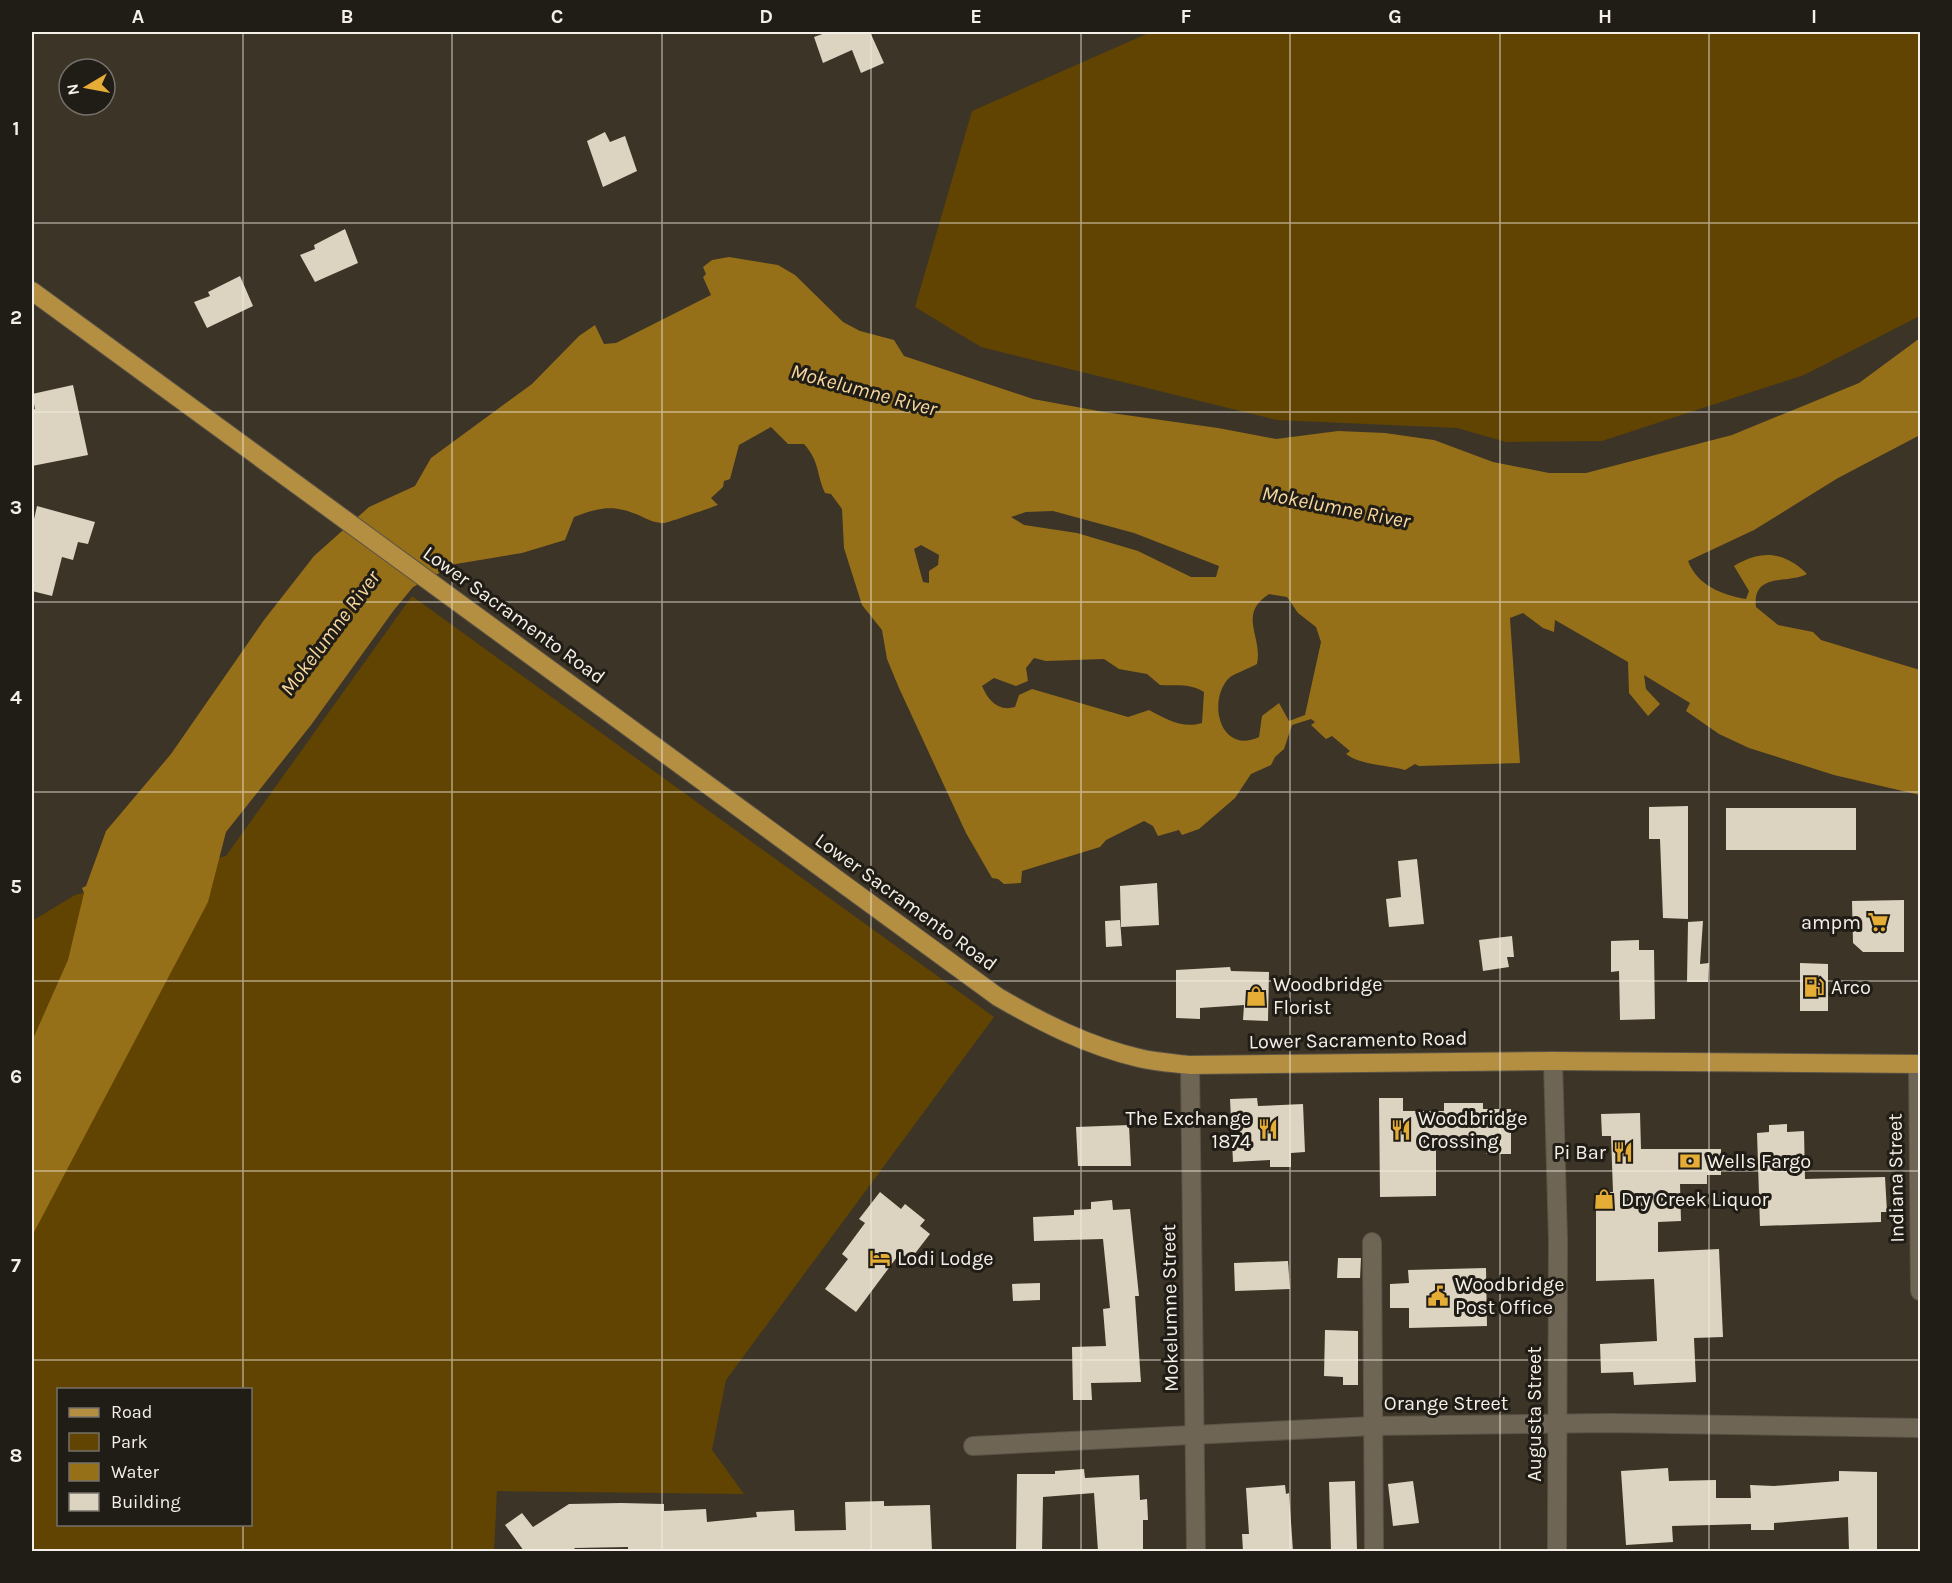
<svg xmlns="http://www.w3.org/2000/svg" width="1952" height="1583" viewBox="0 0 1952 1583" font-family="Karla,sans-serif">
  <rect width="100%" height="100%" fill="#3c3426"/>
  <g fill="#614401" fill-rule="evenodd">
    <path d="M1151 32H1920V316L1804 375 1602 441 1506 442 1457 428 1277 420 981 347 915 307 972 111Z"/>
    <path d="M412 596 994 1017 726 1380 712 1450 744 1494 497 1491 494 1551H32V921L75 895 226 856ZM58 1390H250V1524H58Z"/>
  </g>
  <path fill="#966f19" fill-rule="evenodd" d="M729 257 778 265 795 275 843 322 860 331 894 340 904 356 1033 399 1104 412 1218 428 1276 439 1338 431 1385 433 1434 440 1493 462 1549 473H1586L1732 435 1859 383 1920 338V435L1838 478 1754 530 1688 561C1697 585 1722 595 1746 599L1749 591 1734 566C1762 549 1785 552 1807 574 1789 584 1752 572 1756 607L1778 625 1813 632 1821 640 1920 670V795L1834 775 1749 748 1719 734 1686 711 1690 703 1644 675 1646 689 1660 704 1648 716 1629 693 1628 662 1555 620 1554 632 1543 628 1523 613 1510 618 1520 763 1419 766 1415 764 1405 770C1387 765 1360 765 1346 754L1350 751 1332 736 1326 739 1311 725 1315 722 1311 719 1292 725 1284 749 1275 757 1271 765 1251 774 1235 798 1199 829 1182 835 1179 830 1158 836 1153 826 1144 821 1106 840 1100 847 1022 871 1021 883 1004 884 998 879 992 878 966 833 899 688 887 659 882 630 862 605 844 548 842 509 831 494 825 493C816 473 820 462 804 444H788L771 427 739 445 730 479 724 481 723 487 711 498 718 505C710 508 667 523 664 523 651 523 645 517 633 513 611 504 595 509 574 517L565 540 522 553 456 564 413 587 394 610 311 725 226 832 208 902 32 1236V1041L68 960 84 893 82 888 86 886 106 831 171 754 264 620 314 556 369 507 415 486 431 458 532 384 579 336 595 325 604 344 616 343 711 295 703 277 706 274 703 267 712 260ZM1053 511 1134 533 1219 566 1216 577H1191L1138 551 1077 533 1024 525 1011 517 1026 512ZM921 545 939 555 938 565 929 571V583L923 582 914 549ZM1269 594 1287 597 1298 613 1316 627 1321 642 1305 715 1289 721 1279 703 1262 716 1259 737C1221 755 1207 703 1228 679 1234 673 1249 669 1257 664 1263 636 1237 615 1269 594ZM1034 658 1046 661 1104 659 1119 669 1147 674 1160 685C1175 686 1190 683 1204 692L1202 723C1182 729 1166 719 1149 710L1128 717 1032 689 1019 695 1015 707C998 712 988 700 982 686L994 678 1016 686 1028 681 1026 668Z"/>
  <g fill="#ddd3c1">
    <path d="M828 32H870L884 63 861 73 852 50 823 63 814 37Z"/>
    <path d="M605 132 610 142 625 136 637 171 603 187 587 141Z"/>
    <path d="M345 229 358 263 315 282 300 255 315 249 314 245Z"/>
    <path d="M240 276 253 306 207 328 194 302 210 296 208 292Z"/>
    <path d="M73 385 88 455 32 466V410L35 409 32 394Z"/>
    <path d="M37 506 95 522 88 544 78 542 73 560 62 557 52 596 32 591V528Z"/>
    <path d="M1688 806V919L1663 918 1660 839H1649V807Z"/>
    <rect x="1726" y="808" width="130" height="42"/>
    <path d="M1417 859 1424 924 1389 927 1386 899 1401 897 1398 861Z"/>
    <path d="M1157 883 1159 925 1121 927 1120 886Z"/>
    <path d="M1904 900V952H1863L1853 943 1852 901Z"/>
    <path d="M1120 920 1122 946 1106 947 1105 921Z"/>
    <path d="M1703 921 1700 964 1709 963 1708 982H1687L1688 922Z"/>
    <path d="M1512 936 1514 957H1507L1509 967 1483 971 1479 940Z"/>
    <path d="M1639 940V950H1654L1655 1019 1620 1020 1619 971 1611 972V941Z"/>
    <path d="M1800 963 1828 964V1011H1800Z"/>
    <path d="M1230 967 1231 971 1269 972 1268 1021 1243 1020 1244 1005 1200 1008V1019L1176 1018V970Z"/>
    <path d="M1257 1098 1258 1106 1303 1104 1305 1152 1291 1153V1167H1270V1160L1233 1162 1230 1099Z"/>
    <path d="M1379 1098H1403V1111H1444V1103H1483V1109H1511V1154H1486V1147H1436V1196L1380 1197Z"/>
    <path d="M1640 1113 1641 1149H1721V1175H1707V1184H1680L1681 1221 1658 1222V1252L1719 1249 1723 1337 1694 1338 1696 1382 1634 1385 1633 1372 1601 1373 1600 1344 1657 1341 1654 1279 1596 1281V1193L1613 1192 1611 1136H1602L1601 1114Z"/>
    <path d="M1787 1124V1132L1804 1131 1805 1179 1885 1177 1887 1212H1881V1222L1760 1226 1757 1133 1769 1132V1125Z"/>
    <path d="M1129 1125 1131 1166H1078L1076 1127Z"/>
    <path d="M880 1192 901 1209 905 1204 925 1220 920 1226 930 1234 910 1260 900 1253 856 1312 825 1289 848 1259 842 1254 865 1223 859 1219Z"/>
    <path d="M1112 1200 1113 1210 1130 1209 1139 1296H1135L1141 1382 1091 1383 1092 1400H1073L1072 1347 1106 1346 1103 1309 1110 1308 1103 1239 1034 1241 1033 1217 1074 1215V1210L1091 1209V1202Z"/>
    <path d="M1338 1258H1361L1360 1278H1337Z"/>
    <path d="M1288 1261 1290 1289 1235 1291 1234 1263Z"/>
    <path d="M1486 1268 1487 1326 1409 1328V1308H1390V1284L1409 1283 1408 1270Z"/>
    <path d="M1040 1283V1300L1013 1301 1012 1284Z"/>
    <path d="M1325 1330 1358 1331V1385H1343V1377L1324 1376Z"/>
    <path d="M1668 1468 1669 1481 1716 1480V1498H1751L1750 1485 1774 1486 1839 1481V1471L1877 1472V1551H1849L1848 1517 1774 1523V1530H1751V1524L1672 1526 1673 1542 1626 1545 1621 1471Z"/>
    <path d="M1084 1469 1085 1478 1139 1475 1140 1500 1147 1499 1148 1520H1143V1551H1098L1094 1493 1043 1497 1042 1551H1016L1017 1474H1055V1471Z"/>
    <path d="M1355 1481 1357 1551H1331L1329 1482Z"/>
    <path d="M1413 1481 1419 1523 1393 1526 1388 1484Z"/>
    <path d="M1285 1485 1286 1494 1289 1493 1293 1551H1243L1242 1534H1249L1246 1488Z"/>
    <path d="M884 1501V1506L930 1505 932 1551H644L628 1550V1547L574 1548 577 1551H524L505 1525 522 1513 533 1527 569 1504 621 1503 664 1504V1511L706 1509 707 1522 757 1517 756 1512 794 1510 795 1531 846 1530 845 1502Z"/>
  </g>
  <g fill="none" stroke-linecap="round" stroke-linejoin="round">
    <g stroke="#5a5346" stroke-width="20">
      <g id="minor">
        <path d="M1553 1061 1558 1240 1557 1552"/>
        <path d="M1918 1064 1920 1291"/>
        <path d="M1190 1065 1196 1552"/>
        <path d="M1372 1242 1374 1552"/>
        <path d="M973 1446 1372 1426 1610 1423 1920 1428"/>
      </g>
    </g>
    <g stroke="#5a5346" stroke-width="20">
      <path id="major" d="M32 291 998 997C1043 1023 1088 1046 1139 1058 1155 1062 1173 1063 1190 1065L1553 1061 1920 1064"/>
    </g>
    <use href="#minor" stroke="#6e6555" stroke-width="18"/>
    <use href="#major" stroke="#b48e41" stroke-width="18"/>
  </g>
  <path fill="none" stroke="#f5f0e7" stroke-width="1.5" stroke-opacity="0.55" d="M243 32V1390M452 32V1552M662 32V1552M871 32V1552M1081 32V1552M1290 32V1552M1500 32V1552M1709 32V1552M32 223H1920M32 412H1920M32 602H1920M32 792H1920M32 981H1920M32 1171H1920M32 1360H1920M243 1524V1552"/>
  <defs>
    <g id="supermarket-bare" transform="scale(1.62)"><path d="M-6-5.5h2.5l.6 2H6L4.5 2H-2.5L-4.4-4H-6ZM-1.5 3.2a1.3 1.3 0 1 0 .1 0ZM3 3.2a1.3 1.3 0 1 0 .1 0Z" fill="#e5ad36" stroke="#201c16" stroke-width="2.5" paint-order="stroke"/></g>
    <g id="fuel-bare" transform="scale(1.62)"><path d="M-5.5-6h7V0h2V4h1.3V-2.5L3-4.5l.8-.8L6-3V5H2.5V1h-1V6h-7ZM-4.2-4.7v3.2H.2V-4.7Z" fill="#e5ad36" stroke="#201c16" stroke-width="2.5" paint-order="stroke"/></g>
    <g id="shop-bare" transform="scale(1.62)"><path d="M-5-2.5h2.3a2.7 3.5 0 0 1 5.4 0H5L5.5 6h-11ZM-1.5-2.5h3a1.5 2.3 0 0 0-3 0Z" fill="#e5ad36" stroke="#201c16" stroke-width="2.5" paint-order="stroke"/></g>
    <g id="restaurant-bare" transform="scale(1.62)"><path d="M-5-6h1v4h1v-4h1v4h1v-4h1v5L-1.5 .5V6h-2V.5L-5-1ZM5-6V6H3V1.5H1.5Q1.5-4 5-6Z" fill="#e5ad36" stroke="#201c16" stroke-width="2.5" paint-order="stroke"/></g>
    <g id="bank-bare" transform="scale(1.62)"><path d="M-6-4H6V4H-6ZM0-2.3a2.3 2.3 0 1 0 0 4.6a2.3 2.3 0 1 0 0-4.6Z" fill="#e5ad36" stroke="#201c16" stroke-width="2.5" paint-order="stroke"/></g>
    <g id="hotel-bare" transform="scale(1.62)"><path d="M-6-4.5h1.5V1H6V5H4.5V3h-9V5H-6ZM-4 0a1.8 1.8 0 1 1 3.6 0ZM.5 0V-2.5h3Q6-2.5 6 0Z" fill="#e5ad36" stroke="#201c16" stroke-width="2.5" paint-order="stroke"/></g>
    <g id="civic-bare" transform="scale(1.62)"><path d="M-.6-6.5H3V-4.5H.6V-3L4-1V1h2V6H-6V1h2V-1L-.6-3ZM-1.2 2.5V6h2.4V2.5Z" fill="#e5ad36" stroke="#201c16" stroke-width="2.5" paint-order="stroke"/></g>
  </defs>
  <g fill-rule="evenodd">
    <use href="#supermarket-bare" x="1878" y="922"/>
    <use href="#fuel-bare" x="1814" y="987"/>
    <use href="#shop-bare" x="1256" y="996"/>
    <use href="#restaurant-bare" x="1268" y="1129"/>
    <use href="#restaurant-bare" x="1401" y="1130"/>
    <use href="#restaurant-bare" x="1623" y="1152"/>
    <use href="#bank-bare" x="1690" y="1161"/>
    <use href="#shop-bare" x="1604" y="1199"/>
    <use href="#hotel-bare" x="880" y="1258"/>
    <use href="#civic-bare" x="1438" y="1296"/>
  </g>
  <g text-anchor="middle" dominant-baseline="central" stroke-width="6" stroke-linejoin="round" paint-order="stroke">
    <g font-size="20" fill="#f5f0e7" stroke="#201c16">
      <text transform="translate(514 615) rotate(36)">Lower Sacramento Road</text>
      <text transform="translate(906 902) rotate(36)">Lower Sacramento Road</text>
      <text transform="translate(1358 1040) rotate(-1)">Lower Sacramento Road</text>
      <text transform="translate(1896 1178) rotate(-91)">Indiana Street</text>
      <text transform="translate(1170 1308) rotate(-91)">Mokelumne Street</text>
      <text x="1446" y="1403">Orange Street</text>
      <text transform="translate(1534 1414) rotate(-90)">Augusta Street</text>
    </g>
    <g font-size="20" fill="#f5f0e7" stroke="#201c16" text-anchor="start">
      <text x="1861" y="922" text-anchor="end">ampm</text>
      <text x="1273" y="984">Woodbridge<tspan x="1273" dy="23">Florist</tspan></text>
      <text x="1831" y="987">Arco</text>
      <text x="1251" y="1118" text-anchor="end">The Exchange<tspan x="1251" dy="23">1874</tspan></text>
      <text x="1418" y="1118">Woodbridge<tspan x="1418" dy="23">Crossing</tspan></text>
      <text x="1606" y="1152" text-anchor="end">Pi Bar</text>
      <text x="1707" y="1161">Wells Fargo</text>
      <text x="1621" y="1199">Dry Creek Liquor</text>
      <text x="897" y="1258">Lodi Lodge</text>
      <text x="1455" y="1284">Woodbridge<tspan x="1455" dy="23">Post Office</tspan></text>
    </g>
    <g font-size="21" font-style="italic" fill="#f7d79d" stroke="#201c16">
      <text transform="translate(864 390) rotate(15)">Mokelumne River</text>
      <text transform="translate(1336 507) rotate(11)">Mokelumne River</text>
      <text transform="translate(330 633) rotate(-53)">Mokelumne River</text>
    </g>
  </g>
  <rect width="1952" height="1583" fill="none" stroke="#201c16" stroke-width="66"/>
  <rect x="57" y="1388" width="195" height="138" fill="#201c16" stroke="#75716a" stroke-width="1.5"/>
  <rect x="69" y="1408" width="30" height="9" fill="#b48e41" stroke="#75716a" stroke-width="1.5"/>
  <text x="111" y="1418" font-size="18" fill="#f5f0e7">Road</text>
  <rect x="69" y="1433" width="30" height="18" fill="#614401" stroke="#75716a" stroke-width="1.5"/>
  <text x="111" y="1448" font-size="18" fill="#f5f0e7">Park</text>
  <rect x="69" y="1463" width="30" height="18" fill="#966f19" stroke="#75716a" stroke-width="1.5"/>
  <text x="111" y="1478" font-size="18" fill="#f5f0e7">Water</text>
  <rect x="69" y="1493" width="30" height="18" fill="#ddd3c1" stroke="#75716a" stroke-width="1.5"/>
  <text x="111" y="1508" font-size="18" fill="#f5f0e7">Building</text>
  <g transform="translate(87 87) rotate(260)"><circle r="28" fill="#201c16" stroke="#75716a" stroke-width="1.5"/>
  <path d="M0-4.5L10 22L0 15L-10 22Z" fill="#e5ad36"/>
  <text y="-9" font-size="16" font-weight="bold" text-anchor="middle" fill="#f5f0e7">N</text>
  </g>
  <rect x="33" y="33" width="1886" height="1517" fill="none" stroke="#f5f0e7" stroke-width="2"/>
  <g font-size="20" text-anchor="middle" font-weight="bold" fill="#f5f0e7">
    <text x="138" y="23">A</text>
    <text x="347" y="23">B</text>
    <text x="557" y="23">C</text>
    <text x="766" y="23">D</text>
    <text x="976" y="23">E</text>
    <text x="1186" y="23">F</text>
    <text x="1395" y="23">G</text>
    <text x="1605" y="23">H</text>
    <text x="1814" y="23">I</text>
    <text x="16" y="135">1</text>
    <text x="16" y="324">2</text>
    <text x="16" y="514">3</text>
    <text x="16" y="704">4</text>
    <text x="16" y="893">5</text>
    <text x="16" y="1083">6</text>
    <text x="16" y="1272">7</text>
    <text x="16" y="1462">8</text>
  </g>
</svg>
